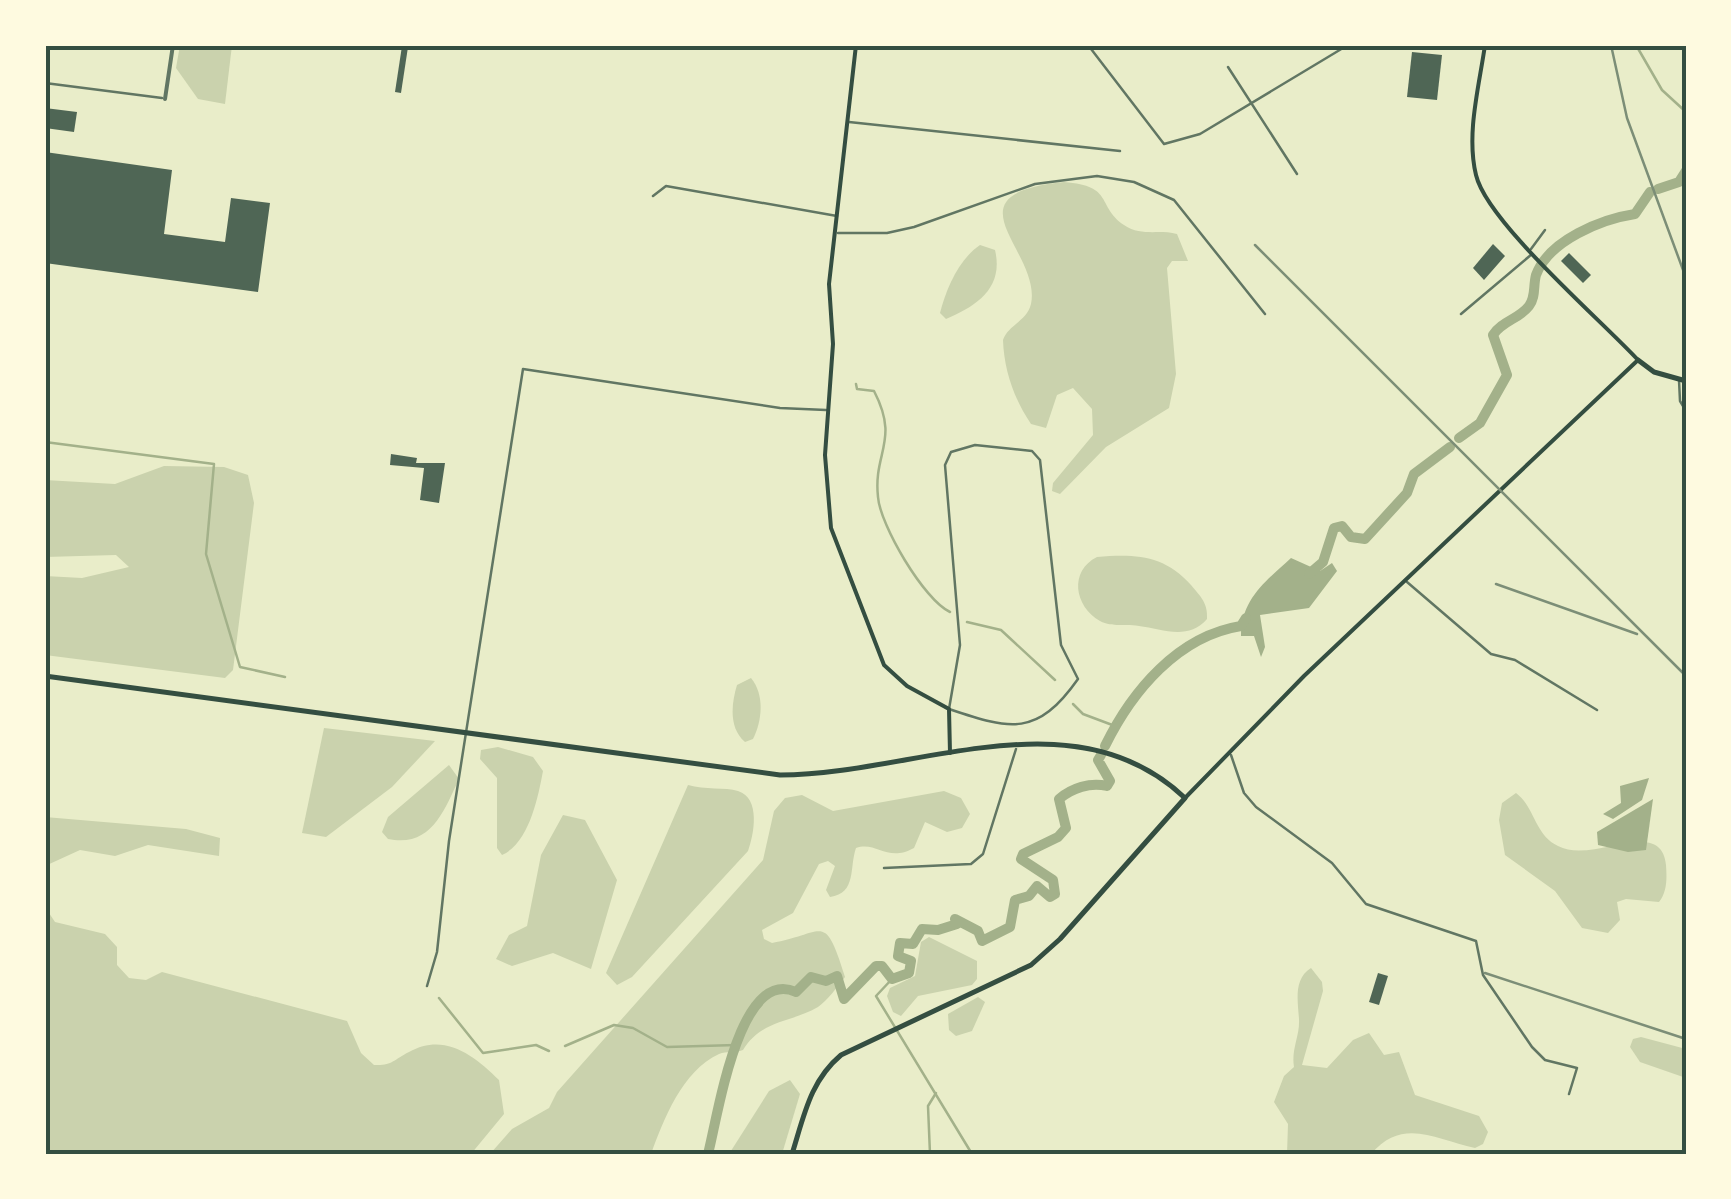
<svg xmlns="http://www.w3.org/2000/svg" width="1731" height="1199" viewBox="0 0 1731 1199" font-family="'Sofia Sans Condensed',sans-serif">
  <rect width="100%" height="100%" fill="#e9edc9"/>
  <g fill="#cad2ad">
    <path d="M180 45H232L225 104 198 99 176 68Z"/>
    <path d="M1064 182C1115 186 1096 206 1124 225 1142 237 1158 229 1177 234L1188 261H1172L1167 268 1176 374 1169 408 1106 447 1060 494 1052 491 1053 483 1093 435 1092 409 1073 388 1057 395 1046 428 1031 424C1014 399 1004 370 1003 340 1008 325 1027 321 1031 304 1042 251 942 194 1064 182Z"/>
    <path d="M980 245 995 250C1004 288 977 306 946 319L940 313C946 289 959 259 980 245Z"/>
    <path d="M164 466 224 467 248 475 254 503 233 670 225 678 45 655V576L82 578 129 567 116 555 45 557V480L115 484Z"/>
    <path d="M1097 557C1136 554 1164 555 1191 585 1201 597 1208 603 1207 619 1188 641 1162 629 1139 626 1125 623 1113 628 1100 621 1074 606 1069 571 1097 557Z"/>
    <path d="M751 678C765 695 762 721 753 739L745 742C729 728 731 705 737 685Z"/>
    <path d="M324 728 435 741 392 787 326 837 302 833Z"/>
    <path d="M498 747 533 757 543 771C538 798 529 843 502 855L497 848V778L480 759 481 750Z"/>
    <path d="M449 765 459 779C444 811 431 848 388 839L382 832 388 817Z"/>
    <path d="M688 785C705 790 725 787 738 791 761 798 754 835 748 851L632 977 617 985 606 973Z"/>
    <path d="M944 791 961 798 970 814 962 828 947 832 925 822 914 848C887 863 877 841 856 848 849 868 857 893 830 897L826 890 835 866 828 861 819 864 793 913 762 930 764 939 772 943C825 934 824 910 845 977 838 986 827 1001 818 1007 790 1023 761 1020 743 1050 734 1053 727 1051 719 1054 682 1071 664 1119 651 1154H490L512 1129 549 1108 557 1092 763 860 774 811 785 798 802 795 833 811Z"/>
    <path d="M1516 793C1535 807 1534 834 1558 846 1593 865 1661 815 1666 865 1667 879 1667 892 1659 902L1626 899 1617 902 1620 920 1608 933 1582 928 1555 891 1505 855 1499 820 1502 803Z"/>
    <path d="M563 815 585 820 617 880 591 969 553 953 512 966 496 959 509 935 527 926 541 855Z"/>
    <path d="M45 817 186 829 220 838 219 856 148 845 115 856 80 850 45 866Z"/>
    <path d="M45 907 55 922 105 934 117 947V965L129 978 146 980 162 972 347 1021 361 1053 374 1065C392 1066 393 1060 409 1052 444 1032 474 1055 499 1080L504 1114 471 1154H45Z"/>
    <path d="M929 937 977 961V979L972 985 918 996 901 1016 893 1012 887 996 890 988 915 976 921 942Z"/>
    <path d="M1311 968 1322 982 1323 991 1302 1065 1327 1068 1353 1040 1369 1033 1384 1055 1399 1052 1415 1095 1479 1116 1488 1132 1483 1144 1475 1148C1437 1140 1403 1116 1371 1154H1287L1288 1124 1274 1102 1284 1076 1294 1067C1291 1049 1300 1036 1299 1019 1298 1002 1293 979 1311 968Z"/>
    <path d="M978 997 985 1002 972 1031 956 1036 949 1030 948 1014Z"/>
    <path d="M1641 1037 1686 1049V1078L1640 1062 1630 1047 1633 1039Z"/>
    <path d="M790 1080 800 1094 782 1154H729L769 1091Z"/>
  </g>
  <g fill="#a3b18a">
    <path d="M1291 558 1320 571 1332 563 1337 571 1309 608 1260 615 1265 647 1261 657 1254 636H1241C1241 599 1266 581 1291 558Z"/>
    <path d="M1649 778 1642 800 1613 819 1603 814 1621 803 1620 786Z"/>
    <path d="M1653 799 1646 850 1628 852 1598 845 1597 832Z"/>
  </g>
  <g fill="none" stroke-linecap="round" stroke-linejoin="round">
    <g stroke="#a3b18a" stroke-width="2.5">
      <path d="M1636 45 1662 90 1686 112"/>
      <path d="M856 384 857 389 874 391C900 441 873 452 878 497 880 525 924 600 950 612"/>
      <path d="M45 442 214 464 206 554 240 667 285 677"/>
      <path d="M967 622 1001 630 1055 680"/>
      <path d="M1073 704 1083 714 1115 726"/>
      <path d="M892 979 876 996 972 1154"/>
      <path d="M439 998 483 1053 536 1045 549 1051"/>
      <path d="M565 1046 614 1025 633 1028 667 1047 736 1045"/>
      <path d="M930 1154 928 1106 936 1093"/>
    </g>
    <g stroke="#a3b18a" stroke-width="10">
      <path d="M1658 189 1679 182 1686 171"/>
      <path d="M1459 438 1480 423 1507 375 1493 335C1502 321 1519 319 1529 306 1536 297 1533 286 1536 275 1549 240 1602 219 1635 214L1650 192"/>
      <path d="M1309 574 1323 562 1334 528 1342 526 1351 537 1365 539 1407 493 1414 474 1450 447"/>
      <path d="M1105 746C1132 691 1178 636 1241 626L1246 618"/>
      <path d="M708 1154C718 1116 739 966 796 992L811 977 826 981 837 976 844 999 876 966H882L892 979 909 973 911 961 898 956 900 943 913 944 922 929 938 930 957 924 955 919 978 931 982 941 1010 927 1015 900 1029 896 1037 886 1050 897 1055 894 1053 880 1021 859 1023 854 1058 837 1066 828 1059 799C1072 788 1090 782 1107 786L1110 781 1098 760 1101 755"/>
    </g>
  </g>
  <g fill="#4f6655">
    <path d="M402 46 408 47 401 93 395 92Z"/>
    <path d="M1412 52 1442 55 1437 100 1407 97Z"/>
    <path d="M45 108 77 112 74 132 45 128Z"/>
    <path d="M45 152 172 170 164 234 225 242 231 198 270 203 258 292 45 263Z"/>
    <path d="M1493 244 1505 256 1484 280 1473 268Z"/>
    <path d="M1569 253 1591 275 1583 283 1561 261Z"/>
    <path d="M391 454 417 458 416 463H445L439 503 420 500 424 468 390 465Z"/>
    <path d="M1378 973 1388 976 1379 1005 1369 1002Z"/>
  </g>
  <g fill="none" stroke-linecap="round" stroke-linejoin="round">
    <g stroke="#617663" stroke-width="2.5">
      <path d="M1088 45 1164 144 1200 134 1348 45"/>
      <path d="M1228 67 1297 174"/>
      <path d="M45 83 162 98"/>
      <path d="M849 122 1120 151"/>
      <path d="M653 196 666 186 837 216"/>
      <path d="M838 233H887L914 227 1035 184 1097 176 1134 182 1174 200 1265 314"/>
      <path d="M1531 249 1545 230"/>
      <path d="M1461 314 1532 254"/>
      <path d="M1679 380 1680 401 1686 411"/>
      <path d="M975 445 1032 451 1040 460 1061 645 1078 679C1037 737 1011 730 949 709L960 645 945 465 951 452Z"/>
      <path d="M1407 582 1491 654 1515 660 1597 710"/>
      <path d="M1231 755 1244 793 1256 807 1332 863 1366 904 1476 941 1483 975 1532 1047 1545 1060 1577 1068 1569 1094"/>
      <path d="M884 868 971 864 983 854 1016 749"/>
      <path d="M427 986 437 952 449 841 523 369 780 408 826 410"/>
    </g>
    <path stroke="#617663" stroke-width="4" d="M165 99 173 45"/>
    <g stroke="#344e41" stroke-width="4">
      <path d="M856 45 829 284 833 344 825 455 831 528 884 665 907 686 949 709 950 753"/>
      <path d="M1185 798 1304 676 1638 360C1600 319 1487 222 1476 175 1466 134 1479 87 1485 45"/>
    </g>
    <g stroke="#344e41" stroke-width="5">
      <path d="M1638 360 1654 372 1686 381"/>
      <path d="M45 676 780 775C913 775 1074 692 1185 798L1060 939 1031 965 841 1055C810 1081 804 1116 792 1154"/>
    </g>
    <g stroke="#7c8e77" stroke-width="2.5">
      <path d="M1611 45 1627 118 1686 278"/>
      <path d="M1255 245 1686 676"/>
      <path d="M1496 584 1637 634"/>
      <path d="M1485 973 1686 1039"/>
    </g>
  </g>
  <rect width="1731" height="1199" fill="none" stroke="#fefae0" stroke-width="95"/>
  <rect x="48" y="48" width="1636" height="1104" fill="none" stroke="#344e41" stroke-width="4"/>
</svg>
